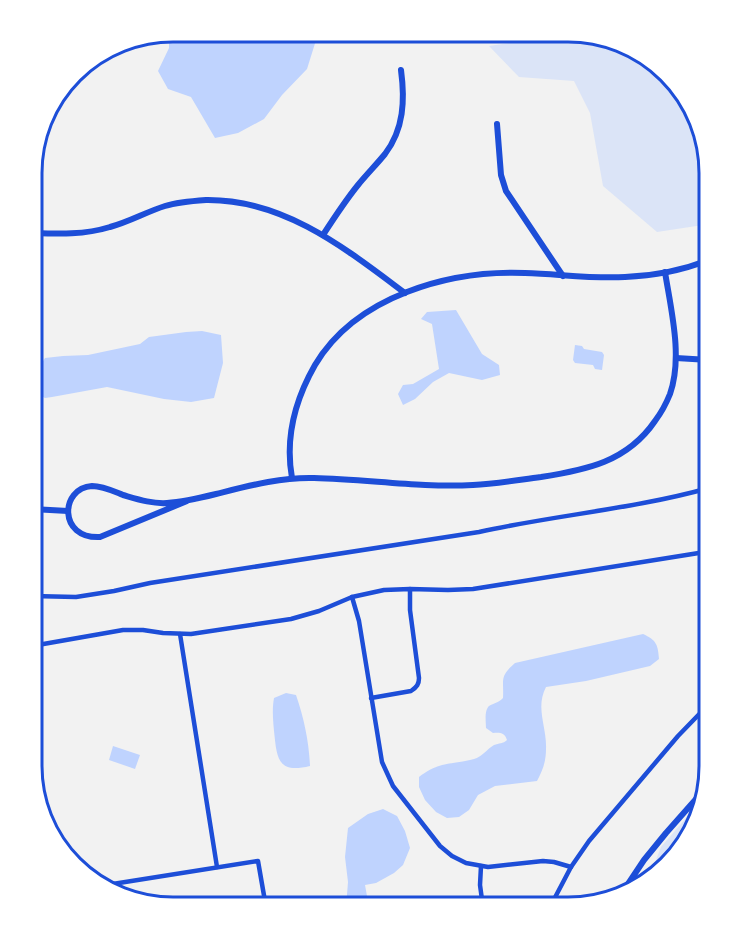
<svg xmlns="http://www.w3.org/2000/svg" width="741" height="939" viewBox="0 0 741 939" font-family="'Alegreya Sans',sans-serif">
  <rect width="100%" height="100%" fill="#f2f2f2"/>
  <g fill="#dbe4f7">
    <path d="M586 33 647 56 691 103 709 173V222L703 225 657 232 603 186 590 113 574 81 519 77 489 46 525 41 524 34Z"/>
    <path d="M700 802 686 844 645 883 652 870 661 847Z"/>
  </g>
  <g fill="#bfd3fe">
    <path d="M317 37 307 69 282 95 264 119 238 133 215 138 191 97 168 89 158 71 169 48V39Z"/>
    <path d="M456 310 482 354 499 365 500 375 482 380 449 373 433 382 415 399 403 405 398 394 403 385 413 384 439 369 432 324 421 319 427 312Z"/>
    <path d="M202 331 221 335 223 363 214 398 191 402 164 399 107 387 52 397 45 398 36 393C32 380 38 369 45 358L63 356 88 355 140 344 149 337 186 332Z"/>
    <path d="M575 345 582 346 584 349 602 352 604 355 602 370 595 369 593 365 575 363 573 360Z"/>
    <path d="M643 634C656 640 658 644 659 659L650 666 586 681 546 687C535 708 547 727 546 749 546 761 543 770 537 781L495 786 478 795 469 810 459 817 447 818 436 812 425 800 419 787V777C440 761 451 765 474 759 482 757 487 749 494 745 499 743 503 744 507 740 505 733 500 732 493 733L486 728C486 722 484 711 489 706 494 703 498 703 503 698 504 679 499 677 515 663Z"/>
    <path d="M286 693 296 695C304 718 309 742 310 766 277 774 277 758 274 731 273 719 272 709 274 698Z"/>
    <path d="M113 746 140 755 135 769 109 760Z"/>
    <path d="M383 809 397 816 405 831 410 848 403 865 394 873 376 883 365 885 369 907H346L348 882 345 857 348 828 368 814Z"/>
  </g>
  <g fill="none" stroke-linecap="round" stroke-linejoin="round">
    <g stroke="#1d4ed8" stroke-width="4.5">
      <path d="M32 596 76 597 114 591 150 583 479 532C555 515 634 509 709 488"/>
      <path d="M352 597 359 621 382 762 393 786 440 846 452 856 466 863 488 867 543 861 554 862 571 867"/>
      <path d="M180 634 217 867"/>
      <path d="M32 646 123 630H143L163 633 191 634 291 619 319 611 352 597 384 590 410 589 448 590 473 589 705 552 709 553"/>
      <path d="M371 698 411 691C417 687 419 684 419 678L410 610V589"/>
      <path d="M481 866 480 885 483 907"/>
      <path d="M100 886 258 861 266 907"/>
      <path d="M550 907 571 867 589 841 678 736 709 704"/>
    </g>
    <g stroke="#1d4ed8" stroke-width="6">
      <path d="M497 124 501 175 506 191 563 276"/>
      <path d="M33 233C59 234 84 235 110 227 129 222 146 212 165 206 178 202 192 201 206 200 284 199 346 249 405 293"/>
      <path d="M323 235C334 218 345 201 358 185 366 175 376 165 385 154 404 129 405 100 401 70"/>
      <path d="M676 358 709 360"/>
      <path d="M292 478C285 439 295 400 315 365 356 296 449 270 525 273 559 274 592 279 625 277 654 276 683 270 709 260"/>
      <path d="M187 501 100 537C58 539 60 488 92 486 103 486 113 491 123 495 137 499 152 504 167 503 184 502 200 498 216 494 248 486 281 477 314 478 367 479 420 488 473 485 496 484 518 480 541 477 586 470 627 462 655 421 661 413 666 404 670 394 683 357 671 310 665 272"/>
      <path d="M32 509 68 511"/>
      <path d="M622 893 644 860 666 833 704 790"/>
    </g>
  </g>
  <path d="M0 0H741V939H0ZM173 42H568A131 131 0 0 1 699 173V766A131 131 0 0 1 568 897H173A131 131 0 0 1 42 766V173A131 131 0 0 1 173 42Z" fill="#fff" fill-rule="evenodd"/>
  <path fill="none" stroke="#1d4ed8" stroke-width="3" d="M173 42H568A131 131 0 0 1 699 173V766A131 131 0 0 1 568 897H173A131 131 0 0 1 42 766V173A131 131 0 0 1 173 42Z"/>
</svg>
